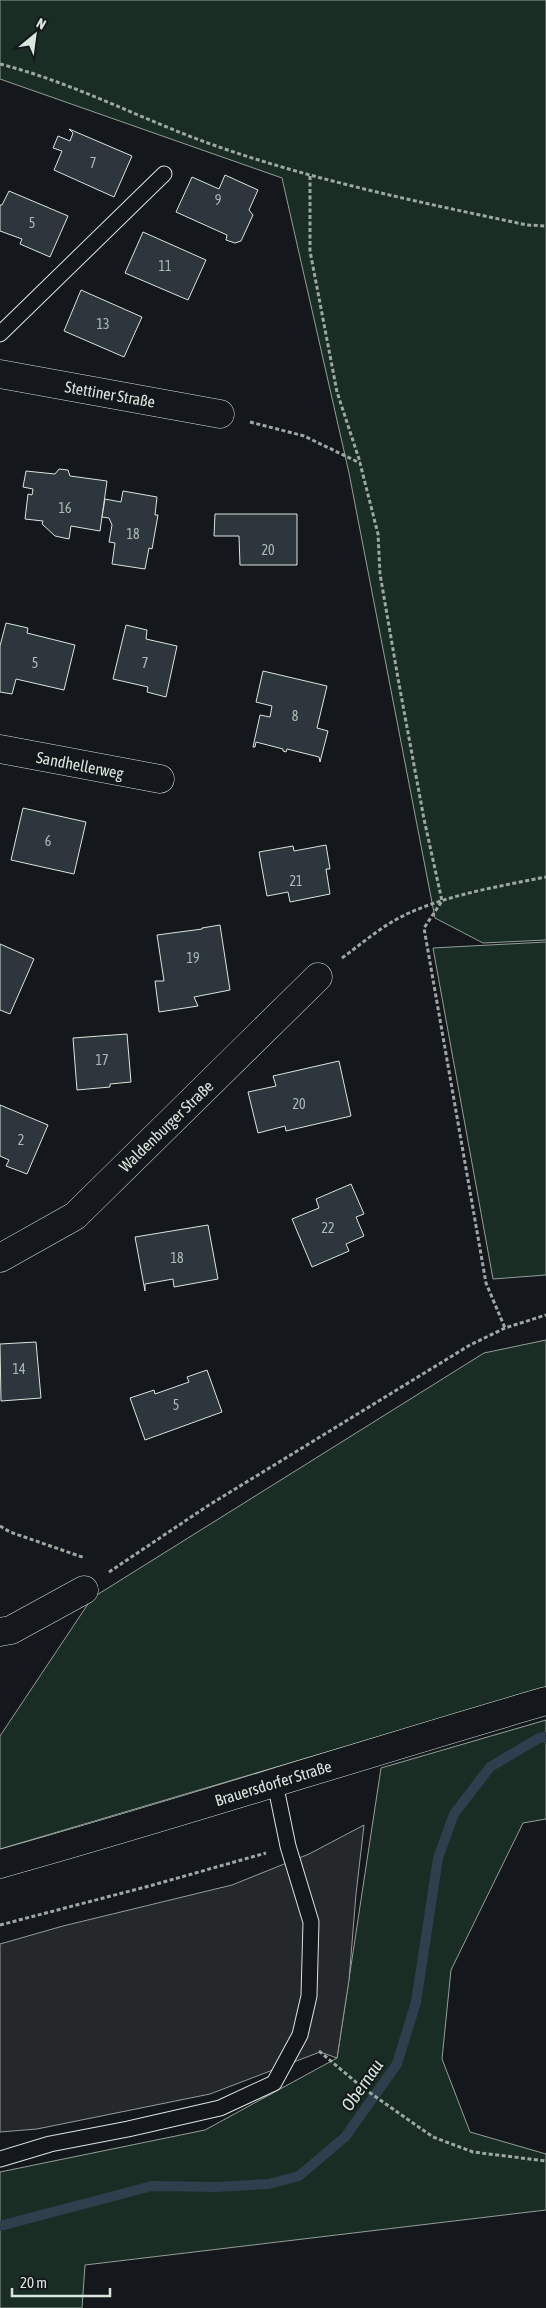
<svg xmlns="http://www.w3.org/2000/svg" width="546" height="2308" viewBox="0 0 546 2308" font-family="'Asap Condensed',sans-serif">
  <rect width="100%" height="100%" fill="#14181c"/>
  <g fill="#1a2d24" stroke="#939e99">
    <path d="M0 0H546V940L483 943 435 918 349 473 282 178 0 79Z"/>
    <path d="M546 942V1275L493 1279 433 948Z"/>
    <path d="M546 1340V1687L0 1849V1736L92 1598 484 1353Z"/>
    <path d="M546 1720V1819L523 1823 451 1970 442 2059 470 2132 546 2154V2210L85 2265 82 2308H0V2172L205 2130 337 2058 381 1768Z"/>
  </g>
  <path fill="#24282b" stroke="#939e99" d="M364 1825 356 1894 349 1980 337 2058 320 2052 210 2094 37 2129 0 2132V1944L63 1926 232 1885 309 1854Z"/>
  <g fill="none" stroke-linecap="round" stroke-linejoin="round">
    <path stroke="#2f3f4d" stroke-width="10" d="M0 2226 152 2186 217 2187 269 2184 299 2176 345 2137 397 2064 416 2002 438 1858 454 1814 490 1767 539 1738 546 1737"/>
  </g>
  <g fill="#2c363c" stroke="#d8e6dc">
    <path d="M69 129 132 156 114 197 54 170 62 151 53 148 58 136 70 141 73 133Z"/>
    <path d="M225 175 258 190 249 210 253 215 241 241 235 243 226 240 227 235 176 212 192 177 219 189Z"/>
    <path d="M9 191 68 216 50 257 20 244 22 239 0 231V205H2Z"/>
    <path d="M143 232 206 260 188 300 125 273Z"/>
    <path d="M81 290 142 317 124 357 64 331Z"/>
    <path d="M59 469 68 470 70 476 107 481 100 531 71 526 69 539 55 536 42 524 43 521 25 519 28 494 32 495 33 489 23 487 26 471 55 474Z"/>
    <path d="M123 491 157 497 155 515H158L152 549 149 548 145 569 112 564 115 543 109 542 112 525 109 518 102 517 105 499 121 502Z"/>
    <path d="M215 514H297V565H240L239 536H214Z"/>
    <path d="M6 623 28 628 27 633 75 645 64 690 16 679 12 694 0 692V646Z"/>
    <path d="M126 625 147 630 146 639 177 646 166 697 147 692 148 687 113 679Z"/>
    <path d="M263 671 327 686 317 728 328 731 320 762 319 757 287 749 286 752 283 751V749L256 742 255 747H253L260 715 270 717 272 706 256 702Z"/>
    <path d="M23 808 86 822 74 874 11 860Z"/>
    <path d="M326 845 330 869H326L330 894 290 902 288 892 267 896 259 852 293 846 294 851Z"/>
    <path d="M220 925 230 990 194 997 198 1006 159 1012 155 981H164L157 935 202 929V928Z"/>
    <path d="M0 944 34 959 10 1014 0 1010Z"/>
    <path d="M127 1034 131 1082 110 1084V1087L77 1090 73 1038Z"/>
    <path d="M339 1061 351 1116 286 1131 285 1126 258 1133 248 1092 276 1086 273 1076Z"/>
    <path d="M0 1105 48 1125 27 1174 6 1166 9 1160 0 1156Z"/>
    <path d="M351 1184 364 1214 356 1217 364 1236 346 1244 349 1251 312 1267 292 1219 319 1208 316 1199Z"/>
    <path d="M208 1225 218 1279 174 1287 173 1279 145 1284V1291L135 1237Z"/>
    <path d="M36 1342 41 1398 1 1401 0 1344Z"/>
    <path d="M207 1370 222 1412 145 1440 130 1398 154 1390 155 1394 189 1382 187 1377Z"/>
  </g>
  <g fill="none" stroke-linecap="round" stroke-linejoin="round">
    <g stroke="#d8e6dc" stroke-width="17">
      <g id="lane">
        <path d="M0 334 164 174"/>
        <path d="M0 2159 50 2144 128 2129 220 2108 274 2083 300 2035 309 1996 311 1922 288 1846 275 1783"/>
      </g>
    </g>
    <g stroke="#d8e6dc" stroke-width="29">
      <g id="street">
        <path d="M0 374 220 414"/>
        <path d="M0 749 160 779"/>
        <path d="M0 1258 75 1216 318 977"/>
        <path d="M0 1632 11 1630 84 1590"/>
      </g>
    </g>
    <g stroke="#d8e6dc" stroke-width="29">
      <path id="secondary" d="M0 1864C183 1813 363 1754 546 1701"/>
    </g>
    <g stroke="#9da8a2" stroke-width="3" stroke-dasharray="4 2.5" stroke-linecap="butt">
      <path d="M0 64C71 82 137 117 205 142 310 180 419 202 527 225L546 226"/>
      <path d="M310 176V251L337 392 360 462"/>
      <path d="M250 422 304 436 360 463 378 534 380 574 399 684 424 819 442 901 424 928 486 1283 505 1328"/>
      <path d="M342 958C364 942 384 924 409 913 451 894 501 886 546 877"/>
      <path d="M0 1526 10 1532 85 1558"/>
      <path d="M109 1572 209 1505 470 1345 505 1328 546 1315"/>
      <path d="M0 1925 153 1885 266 1853"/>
      <path d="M319 2051 363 2088 433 2137 473 2152 546 2161"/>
    </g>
    <use href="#lane" stroke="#14181c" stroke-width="15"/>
    <use href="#street" stroke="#14181c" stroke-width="28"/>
    <use href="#secondary" stroke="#14181c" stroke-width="28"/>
  </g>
  <g text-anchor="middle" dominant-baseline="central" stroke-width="4" stroke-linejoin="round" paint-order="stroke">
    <g font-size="14" fill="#adbab4">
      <text x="93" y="163">7</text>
      <text x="218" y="200">9</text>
      <text x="32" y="223">5</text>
      <text x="165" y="266">11</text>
      <text x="103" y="324">13</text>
      <text x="65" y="508">16</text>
      <text x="133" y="534">18</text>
      <text x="268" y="550">20</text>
      <text x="35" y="663">5</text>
      <text x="145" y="663">7</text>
      <text x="295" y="716">8</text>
      <text x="48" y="841">6</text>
      <text x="296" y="881">21</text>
      <text x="193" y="958">19</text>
      <text x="102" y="1060">17</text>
      <text x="299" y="1104">20</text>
      <text x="21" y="1140">2</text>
      <text x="328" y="1228">22</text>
      <text x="177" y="1258">18</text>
      <text x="19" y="1369">14</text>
      <text x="176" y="1405">5</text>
    </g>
    <g font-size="16" fill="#d8e6dc" stroke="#14181c">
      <text transform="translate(110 394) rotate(10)">Stettiner Straße</text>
      <text transform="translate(80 765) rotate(11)">Sandhellerweg</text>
      <text transform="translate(166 1126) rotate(-44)">Waldenburger Straße</text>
      <text transform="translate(273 1783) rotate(-17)">Brauersdorfer Straße</text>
    </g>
    <g font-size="18" font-style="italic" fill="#d8e6dc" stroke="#14181c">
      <text transform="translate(362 2085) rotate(-55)">Obernau</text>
    </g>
  </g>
  <g transform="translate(35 35) rotate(29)" stroke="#14181c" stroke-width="4" paint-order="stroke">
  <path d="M0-4L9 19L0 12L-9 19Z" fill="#d8e6dc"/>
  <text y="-8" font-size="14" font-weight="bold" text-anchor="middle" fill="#d8e6dc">N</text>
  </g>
  <path d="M12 2288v8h98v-8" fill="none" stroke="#d8e6dc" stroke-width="2.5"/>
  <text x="20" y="2288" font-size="15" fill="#d8e6dc" stroke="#14181c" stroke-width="4" paint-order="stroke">20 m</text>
</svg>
